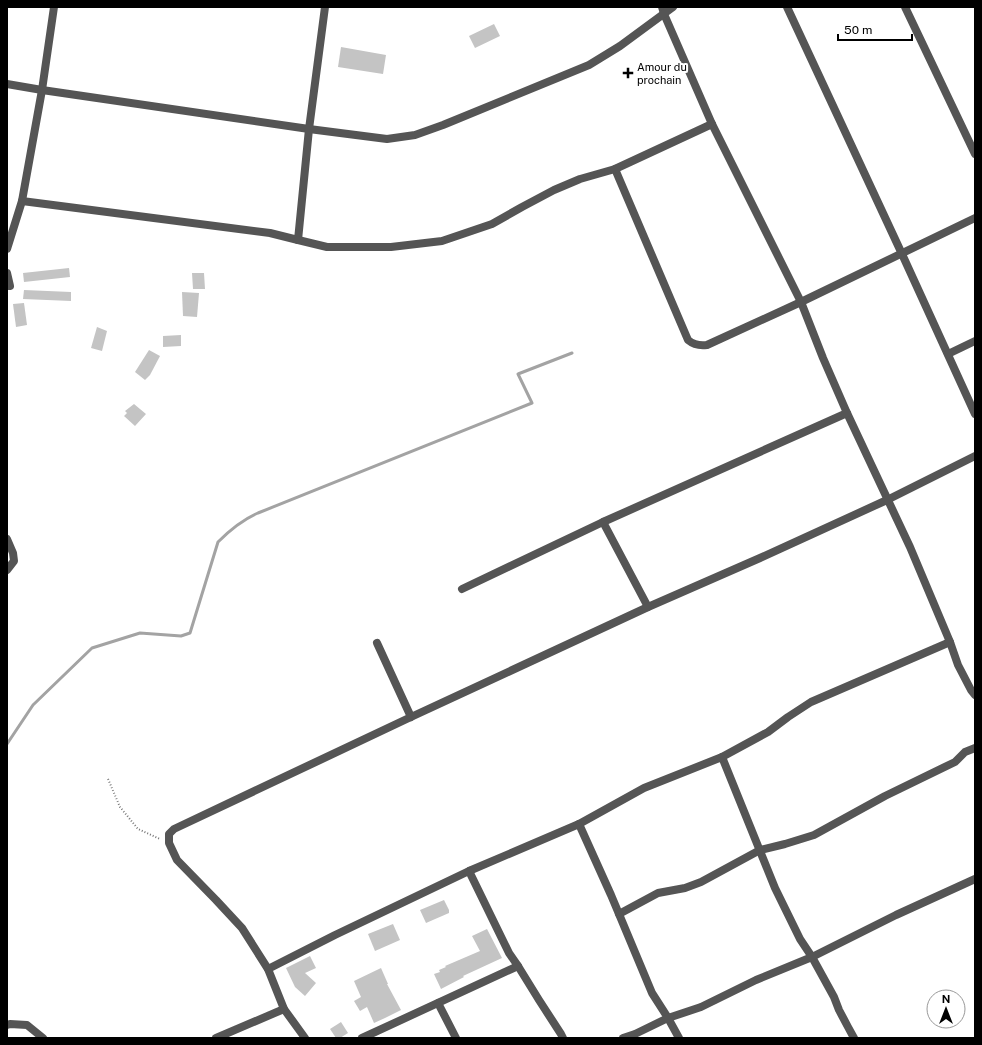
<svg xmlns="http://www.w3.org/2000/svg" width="982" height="1045" viewBox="0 0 982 1045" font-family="'Public Sans',sans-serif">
  <rect width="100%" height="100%" fill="#fff"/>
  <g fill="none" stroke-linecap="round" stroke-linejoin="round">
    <path stroke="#a3a3a3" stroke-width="3" d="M7 744 33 705 92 648 140 633 181 636 190 633 218 542C230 530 242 520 258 513L532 403 518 374 572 353"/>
  </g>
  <g fill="#c4c4c4">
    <path d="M494 24 500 36 475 48 469 36Z"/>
    <path d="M341 47 386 55 383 74 338 67Z"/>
    <path d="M69 268 70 277 24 282 23 273Z"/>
    <path d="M192 273H204L205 289H193Z"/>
    <path d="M24 290 71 292V301L23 299Z"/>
    <path d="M182 292 199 293 197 317 183 316Z"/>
    <path d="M24 303 27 325 16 327 13 304Z"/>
    <path d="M97 327 107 331 102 351 91 348Z"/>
    <path d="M181 335V346L163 347V336Z"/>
    <path d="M149 350 160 356 150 375 145 380 135 372Z"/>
    <path d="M134 404 146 414 135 426 124 416 127 413 125 411Z"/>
    <path d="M444 900 449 910V913L426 923 420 910Z"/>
    <path d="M393 924 400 940 375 951 368 934Z"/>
    <path d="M487 929 502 958 463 976 464 977 441 989 434 974 440 972 439 970 446 967 445 966 480 951 472 936Z"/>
    <path d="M310 956 316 968 305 973 316 983 305 996 295 987 286 968Z"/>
    <path d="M381 968 388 984H387L401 1010 385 1018 374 1023 367 1007 360 1011 354 1001 361 997 354 981Z"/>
    <path d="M341 1022 348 1033 340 1038H336L330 1029Z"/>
  </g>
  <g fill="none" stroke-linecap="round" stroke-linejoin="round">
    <path stroke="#777" stroke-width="2" stroke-dasharray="1 2" stroke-linecap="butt" d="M108 779 120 807 138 829 160 839"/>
    <g stroke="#555" stroke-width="8">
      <path d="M662 7 664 14 712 124 801 302 823 358 847 413 910 547 950 642 958 665 971 690 975 695"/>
      <path d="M787 7 902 254 975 414"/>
      <path d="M905 7 975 154"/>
      <path d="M7 84 42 90 309 129 387 139 415 135 443 125 589 65 620 46 673 7"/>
      <path d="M615 169 688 340C694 345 700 346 707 345L801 302 975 218"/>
      <path d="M22 201 270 233 298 240 309 129 325 7"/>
      <path d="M298 240 327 247H391L442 241 492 224 522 207 554 190 580 179 615 169 712 124"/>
      <path d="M7 249 22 201 42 90 54 7"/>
      <path d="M7 273 10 286"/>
      <path d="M948 354 975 341"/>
      <path d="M603 522 648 607"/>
      <path d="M7 539 13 553 14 561 7 570"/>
      <path d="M462 589 603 522 847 413"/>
      <path d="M377 643 411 717"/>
      <path d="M722 757 775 888 800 939 812 957 834 997 839 1010 848 1027 854 1038"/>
      <path d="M579 824 611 895 619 914 658 893 685 888 701 882 760 850 785 844 814 835 885 796 955 762 965 752 975 748"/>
      <path d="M619 914 652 993 668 1018 679 1038"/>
      <path d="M518 966 539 1000 561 1034 563 1038"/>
      <path d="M268 969 335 935 469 871 579 824 644 788 722 757 768 732 788 717 811 702 950 642"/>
      <path d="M438 1003 456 1038"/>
      <path d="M7 1025 10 1024 27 1025 43 1038"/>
      <path d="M216 1038 284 1009"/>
      <path d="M305 1038 284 1009 268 969 242 928 216 900 177 860 169 843V834L174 829 411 717 648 607 760 558 887 500 975 456"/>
      <path d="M362 1038 518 966 509 953 469 871"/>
      <path d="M623 1038 635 1034 668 1018 701 1007 756 980 812 957 896 915 975 879"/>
    </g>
  </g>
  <path fill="#000" stroke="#fff" stroke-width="1.5" d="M626 67h4v4h4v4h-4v4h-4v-4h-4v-4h4z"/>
  <g text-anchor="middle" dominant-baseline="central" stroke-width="4" stroke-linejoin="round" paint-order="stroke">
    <g font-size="11" fill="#000" stroke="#fff" text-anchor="start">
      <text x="637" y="67">Amour du<tspan x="637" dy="13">prochain</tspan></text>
    </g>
  </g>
  <rect width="982" height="1045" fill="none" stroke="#000000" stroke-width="16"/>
  <g transform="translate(946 1009)"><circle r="19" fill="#ffffff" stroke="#999999"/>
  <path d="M0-3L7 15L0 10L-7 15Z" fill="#000000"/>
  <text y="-6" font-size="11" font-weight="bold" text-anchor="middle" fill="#000000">N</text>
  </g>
  <path d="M838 34v6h74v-6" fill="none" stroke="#000000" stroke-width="2"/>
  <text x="844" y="34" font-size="12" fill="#000000" stroke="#ffffff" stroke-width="3" paint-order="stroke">50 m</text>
</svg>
